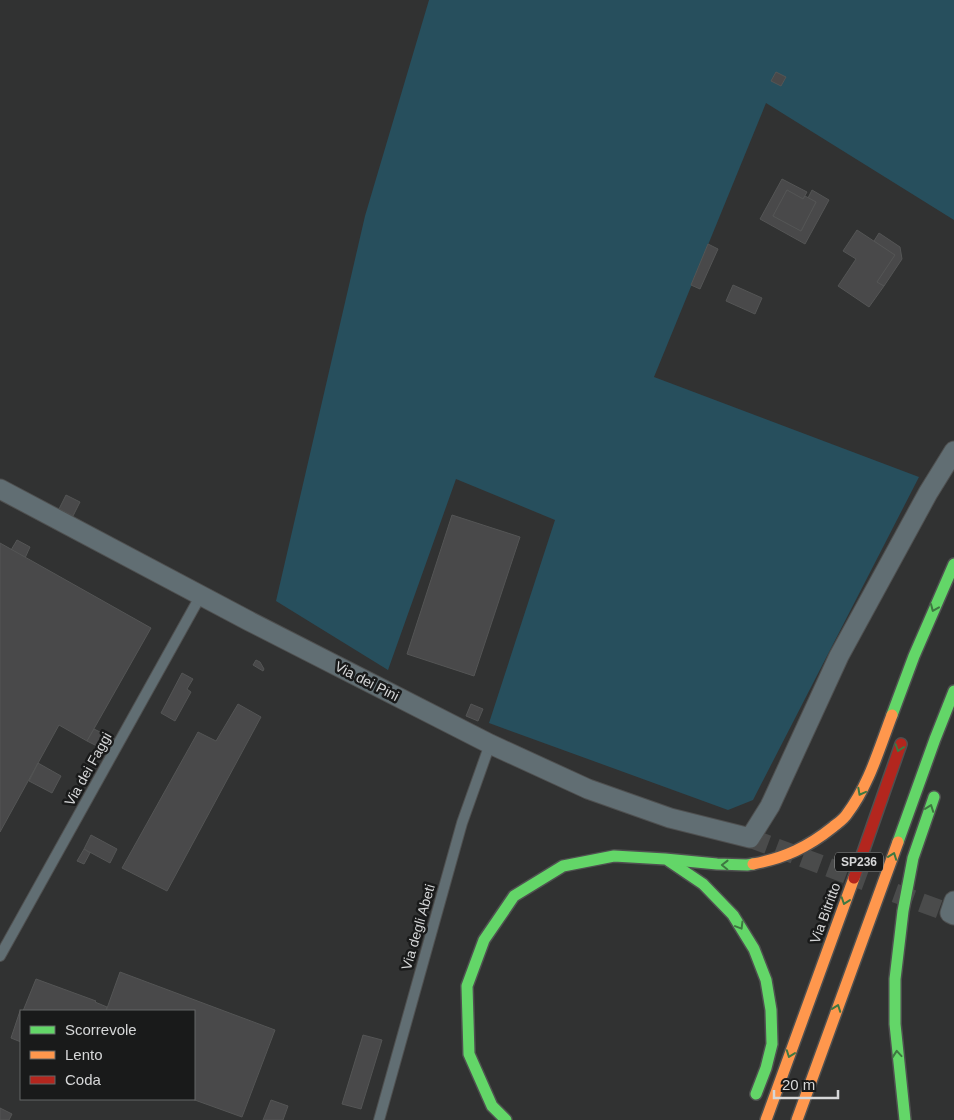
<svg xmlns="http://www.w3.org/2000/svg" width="954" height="1120" viewBox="0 0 954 1120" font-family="Arial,sans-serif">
  <rect width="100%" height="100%" fill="#313232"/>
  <path fill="#274f5d" d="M429 0H954V220L766 103 654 377 919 477 753 800 728 810 489 723 555 520 456 479 388 670 276 601 365 216Z"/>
  <g fill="#49494a" stroke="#545555">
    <path d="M776 72 786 77 781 86 771 81Z"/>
    <path d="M782 179 807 192 803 199 787 190 773 216 801 231 816 202 808 198 812 190 829 200 805 244 760 219Z"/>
    <path d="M787 190 803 199 805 196 816 202 801 231 773 216Z"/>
    <path d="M857 230 895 255 877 282 884 286 869 307 838 286 856 259 843 251Z"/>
    <path d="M879 233 900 247 902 259 884 286 877 282 895 255 874 241Z"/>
    <path d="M708 244 718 249 700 289 691 285Z"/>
    <path d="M733 285 762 298 755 314 726 301Z"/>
    <path d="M66 495 80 502 73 516 59 509Z"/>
    <path d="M452 515 520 537 474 676 407 654Z"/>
    <path d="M17 540 30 547 25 558 11 550Z"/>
    <path d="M0 543 151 628 87 741 59 725 0 832Z"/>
    <path d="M256 660 260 662 264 669 263 671 253 665Z"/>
    <path d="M182 673 193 679 187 689 191 692 175 721 161 713Z"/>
    <path d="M238 704 261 717 167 891 122 868 198 732 216 741Z"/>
    <path d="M471 704 483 709 478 721 466 716Z"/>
    <path d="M94 729 114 739 107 751 87 741Z"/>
    <path d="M38 763 61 776 52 793 29 781Z"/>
    <path d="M91 835 117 849 110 863 84 849Z"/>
    <path d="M84 849 90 853 84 864 77 861Z"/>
    <path d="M120 972 275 1030 242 1117 192 1099H194V1011H106Z"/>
    <path d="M36 979 96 1001 95 1002 107 1007 106 1011H23Z"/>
    <path d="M20 1011 21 1012V1042L11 1038Z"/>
    <path d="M363 1035 382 1040 361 1109 342 1104Z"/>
    <path d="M271 1100 288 1106 283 1120H263Z"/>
    <path d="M0 1108 12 1114 9 1120H0Z"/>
  </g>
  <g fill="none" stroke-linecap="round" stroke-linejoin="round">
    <g stroke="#4a4b4b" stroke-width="19" stroke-dasharray="19 9" stroke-linecap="butt">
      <path d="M750 838 865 881"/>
      <path d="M895 893 950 913"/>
    </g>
    <g stroke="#4f5050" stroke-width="12">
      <g id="lane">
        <path d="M0 956 201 595"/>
        <path d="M379 1120 462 823 490 744"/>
      </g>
    </g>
    <g stroke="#4f5050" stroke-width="21">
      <g id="street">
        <path d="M0 489 249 621 490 744 588 789 670 818 750 838 770 806 839 656 928 493 954 451"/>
        <path d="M954 901 950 913 954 915"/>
      </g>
    </g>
    <g stroke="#4f5050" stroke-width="14">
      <g id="fast">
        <path d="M892 715 914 656 954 564"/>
        <path d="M898 842 935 739 954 691"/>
        <path d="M669 861 703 884 733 915 754 949 766 980 771 1010 772 1044 766 1068 756 1094"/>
        <path d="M506 1120 492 1106 469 1054 467 986 484 940 514 896 563 866 614 856 665 859 717 864 747 865 753 864"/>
        <path d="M905 1120 895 1024V979L903 911 913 858 934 797"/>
      </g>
    </g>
    <g stroke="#4f5050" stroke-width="14">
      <g id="slow">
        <path d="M753 864C785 858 808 847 833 827 838 823 844 819 847 814 869 785 879 749 892 715"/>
        <path d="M766 1120 854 878"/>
        <path d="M797 1120 898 842"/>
      </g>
    </g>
    <g stroke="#4f5050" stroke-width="14">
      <path id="jam" d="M854 878 901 744"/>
    </g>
    <use href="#lane" stroke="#616e73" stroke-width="10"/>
    <use href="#street" stroke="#616e73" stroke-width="19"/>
    <use href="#fast" stroke="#63d668" stroke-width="11"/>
    <use href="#slow" stroke="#ff974d" stroke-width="11"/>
    <use href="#jam" stroke="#b3261e" stroke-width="11"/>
  </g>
  <defs><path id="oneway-chevron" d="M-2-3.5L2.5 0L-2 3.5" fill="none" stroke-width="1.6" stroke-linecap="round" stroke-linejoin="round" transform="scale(1.25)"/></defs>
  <g stroke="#3e7841">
    <use href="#oneway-chevron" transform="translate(934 608) rotate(113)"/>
    <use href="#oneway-chevron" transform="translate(899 748) rotate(109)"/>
    <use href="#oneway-chevron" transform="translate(861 792) rotate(118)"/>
    <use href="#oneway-chevron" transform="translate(930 808) rotate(-70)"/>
    <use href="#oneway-chevron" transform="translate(893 856) rotate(-70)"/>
    <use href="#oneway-chevron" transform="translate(725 865) rotate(-179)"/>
    <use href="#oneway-chevron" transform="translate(845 901) rotate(109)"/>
    <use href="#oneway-chevron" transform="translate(740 926) rotate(59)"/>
    <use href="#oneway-chevron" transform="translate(837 1008) rotate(-70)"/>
    <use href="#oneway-chevron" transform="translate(790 1054) rotate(110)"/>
    <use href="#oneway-chevron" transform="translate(897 1054) rotate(-95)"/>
  </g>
  <g text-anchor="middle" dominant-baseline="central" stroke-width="5" stroke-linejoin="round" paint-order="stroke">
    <rect fill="#191a1a" stroke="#9d9e9f" stroke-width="1" x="835" y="852.5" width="48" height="19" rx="4"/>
    <g font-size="12" font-weight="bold" fill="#d6d7d8">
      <text x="859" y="862">SP236</text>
    </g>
    <g font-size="14" fill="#d6d7d8" stroke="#191a1a">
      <text transform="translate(367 681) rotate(27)">Via dei Pini</text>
      <text transform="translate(88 769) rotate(-61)">Via dei Faggi</text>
      <text transform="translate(825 913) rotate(-70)">Via Bitritto</text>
      <text transform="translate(418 927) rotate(-74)">Via degli Abeti</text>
    </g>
  </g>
  <rect x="20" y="1010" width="175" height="90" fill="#191a1a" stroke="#656666"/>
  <rect x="30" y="1026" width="25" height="8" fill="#63d668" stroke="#656666"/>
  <text x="65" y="1035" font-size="15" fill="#d6d7d8">Scorrevole</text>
  <rect x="30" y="1051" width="25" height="8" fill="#ff974d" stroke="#656666"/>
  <text x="65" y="1060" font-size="15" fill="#d6d7d8">Lento</text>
  <rect x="30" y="1076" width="25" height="8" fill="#b3261e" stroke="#656666"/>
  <text x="65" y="1085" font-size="15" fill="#d6d7d8">Coda</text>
  <path d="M774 1090v8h64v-8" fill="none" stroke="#d6d7d8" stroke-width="2.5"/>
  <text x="782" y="1090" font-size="15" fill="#d6d7d8" stroke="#191a1a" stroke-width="4" paint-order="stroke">20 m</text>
</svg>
